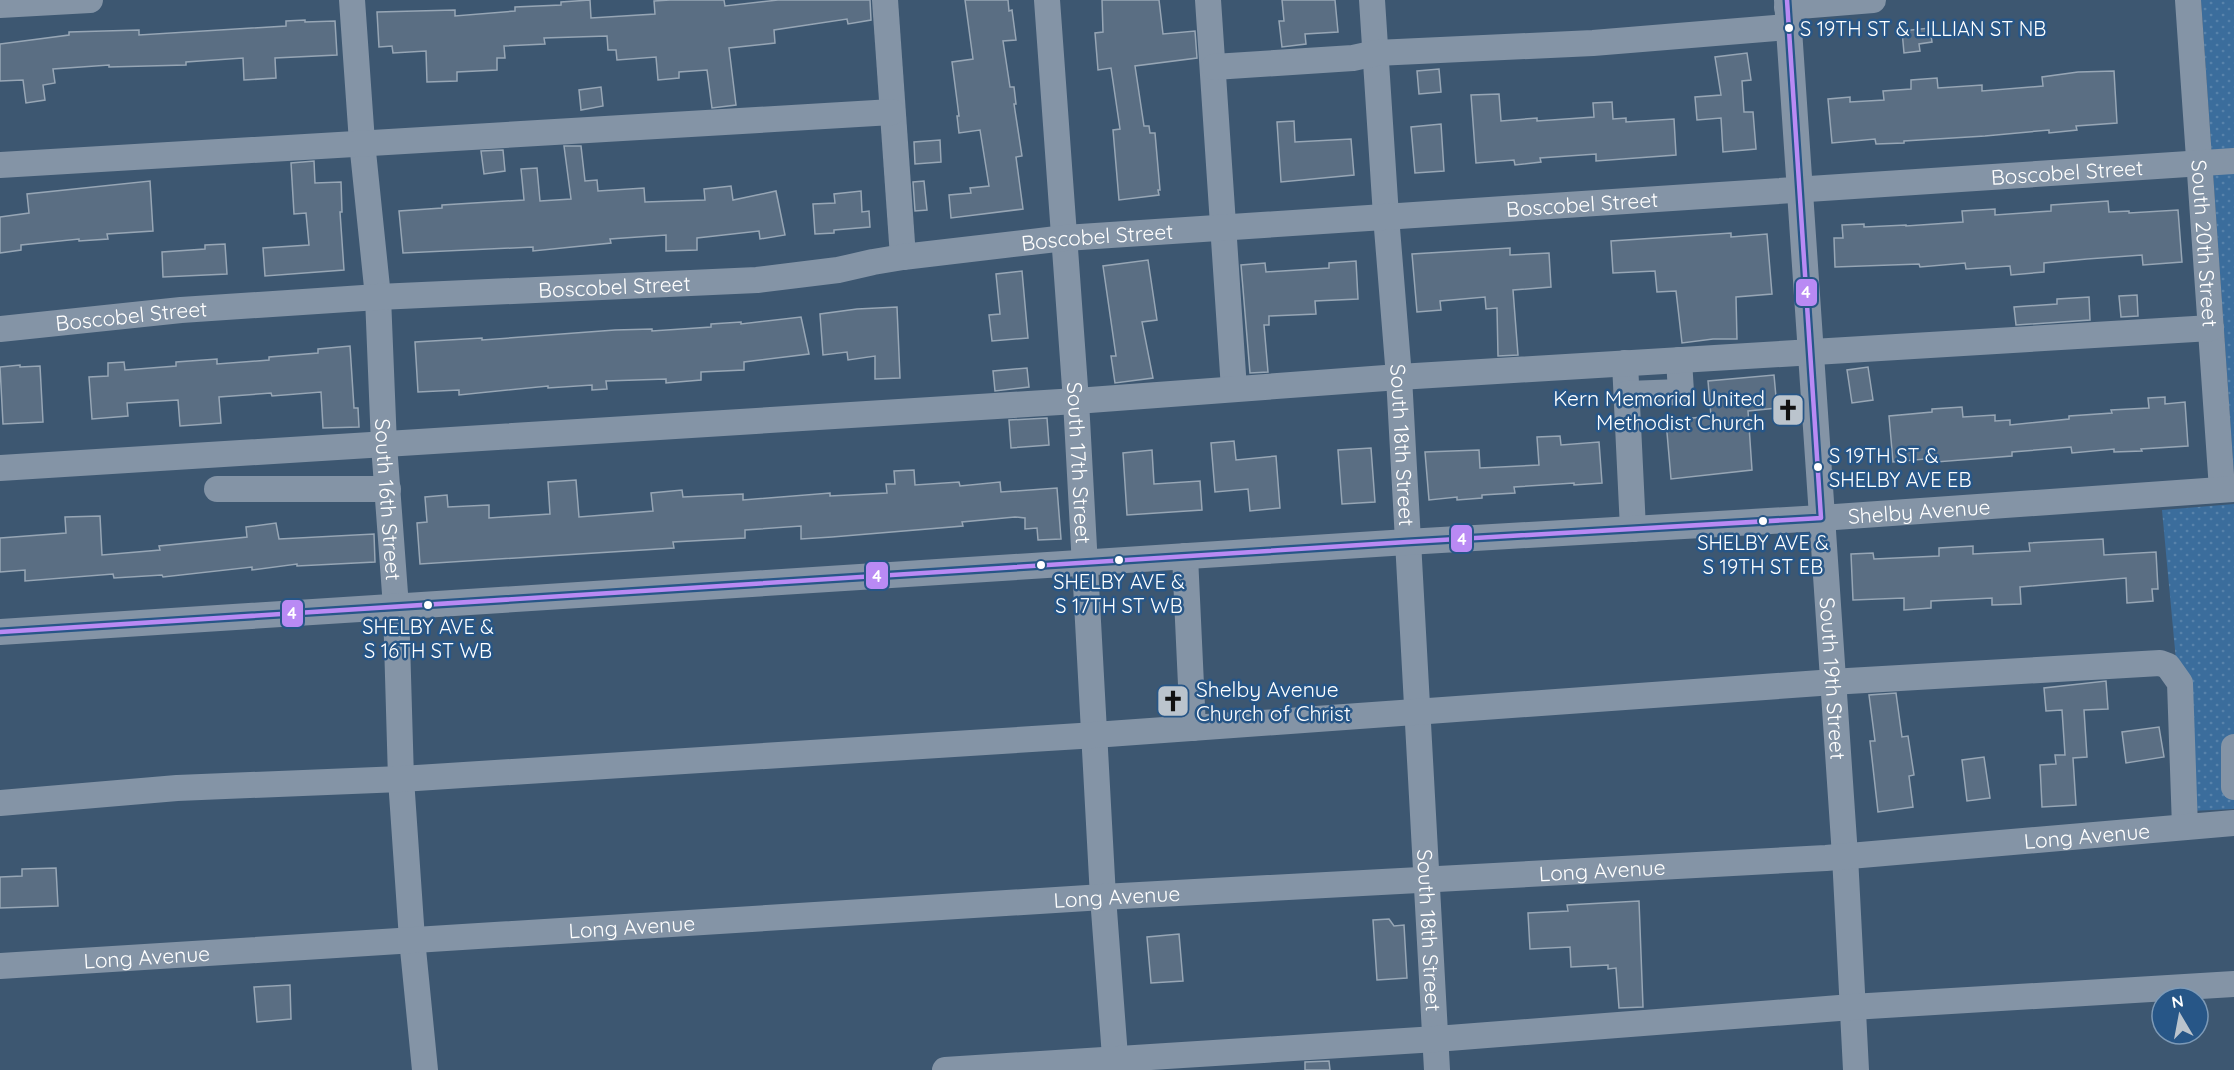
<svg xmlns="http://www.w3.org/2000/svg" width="2234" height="1070" viewBox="0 0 2234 1070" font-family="Quicksand,sans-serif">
  <defs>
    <pattern id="park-dots" width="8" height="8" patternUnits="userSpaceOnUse" patternTransform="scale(1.5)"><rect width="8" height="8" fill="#3b6d9c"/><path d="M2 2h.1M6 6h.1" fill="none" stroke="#5883ab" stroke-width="1.8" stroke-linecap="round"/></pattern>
  </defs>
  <rect width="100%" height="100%" fill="#3d5771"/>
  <g fill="url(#park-dots)">
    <path d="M2201 0H2234V475Z"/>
    <path d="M2234 504V809L2190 811 2162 510Z"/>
  </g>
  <g fill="#5a6e83" stroke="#97a6b5" stroke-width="1.5">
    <path d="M590 0 591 18 655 14 654 1 670 0H724L725 6 778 0H870L871 20 848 24 847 19 774 30 775 43 729 48 736 105 712 108 707 70 679 72V78L658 80 656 57 617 60 616 50H608L607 36 544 38 545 44 504 46 505 58H497V70L457 72V81L427 82 426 51 393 53 392 46 379 47 377 12 455 10V16L515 11V7L561 5V2Z"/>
    <path d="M965 0H1008L1009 11 1012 10 1016 40 1003 41 1010 87H1014L1016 104H1014L1022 156 1016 157 1023 209 951 218 949 195 971 193 970 188 989 186 980 130 959 133 957 116H959L952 62 973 59Z"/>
    <path d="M1102 0H1159L1163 34 1195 31 1197 58 1135 66 1144 126H1149L1150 133H1155L1160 190H1158L1159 195 1119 200 1113 130 1120 129 1111 68 1098 70 1095 33 1103 32Z"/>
    <path d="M1282 0H1335L1338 32 1305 34 1306 44 1282 47 1279 21H1284Z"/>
    <path d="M305 20V22L335 21 337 55 275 58 276 78 244 80 243 58 186 62V65L109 67V65L53 69 55 83 43 85 45 100 26 103 23 80 0 81V44L69 35V32L139 30V35L286 26V21Z"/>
    <path d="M1930 28 1932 42 1919 44 1920 51 1904 53 1902 31Z"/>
    <path d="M1747 53 1751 80 1742 81 1744 112H1753L1756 149 1723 152 1721 118 1697 120 1695 97 1721 95 1715 57Z"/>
    <path d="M1439 69 1441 92 1419 94 1417 71Z"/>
    <path d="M2114 71 2117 123 2076 126 2077 130 2049 133V130L1985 136 1904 141V143L1876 144 1875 139 1832 143 1828 99 1850 97V102L1884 100 1883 91 1911 89V80L1937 78 1938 88 1982 85V91L2043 86 2042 77 2078 72Z"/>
    <path d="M601 87 603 106 581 110 579 90Z"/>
    <path d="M1499 94 1501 121 1537 118V121L1594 117 1593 103 1612 102 1613 119 1626 118V122L1674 119 1676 155 1596 161V154L1540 158 1541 162 1515 165 1514 160 1476 163 1471 95Z"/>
    <path d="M1294 121 1295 142 1351 139 1354 175 1281 182 1277 122Z"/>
    <path d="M1441 124 1444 171 1415 173 1411 127Z"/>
    <path d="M940 140 941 162 915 164 914 142Z"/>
    <path d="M564 146H581L585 181 597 180 598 191 644 188 645 202 705 200 704 189 731 186 733 200 776 191 785 235 760 239 759 231 697 238V250L666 251V235L610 239 611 243 533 251V247L403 253 399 211 442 208V205L524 200 521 169 537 168 540 201 571 199Z"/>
    <path d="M503 150 505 171 484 174 481 151Z"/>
    <path d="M314 161 315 183 341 182 342 212H340L344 270 265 276 263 248 309 245 306 213 294 214 291 163Z"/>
    <path d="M150 181 153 231 107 234 108 239 79 241V239L21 245V250L0 253V217L29 213 27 194Z"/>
    <path d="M924 181 927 210 915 211 913 182Z"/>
    <path d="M861 191 862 212 869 211 870 227 834 230V233L815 234 813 204 835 203 834 194Z"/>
    <path d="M2108 201 2109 212 2129 211V213L2178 210 2182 262 2143 265 2142 255 2087 259 2044 263V272L2011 275 2010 266 1966 269 1965 263 1920 267 1919 264 1835 267 1834 238H1843L1842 225 1864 224V227L1906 225V226L1963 222 1962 211 1995 209V215L2051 211V205Z"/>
    <path d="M1731 233V237L1767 234 1772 294 1736 297 1737 339H1713L1682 343 1676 291 1657 292 1655 271 1613 273 1611 241Z"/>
    <path d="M225 244 227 274 163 277 162 252 205 249V245Z"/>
    <path d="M1510 248V255L1549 253 1551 287 1513 290 1518 355 1498 356 1497 308 1486 309 1485 297 1440 301 1441 310 1417 312 1412 254Z"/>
    <path d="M1148 260 1157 320 1142 322 1153 378 1115 383 1111 356H1116L1103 266Z"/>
    <path d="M1356 261 1358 299 1315 301 1316 314 1269 316V325H1264L1268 372 1250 373 1241 265 1265 263 1266 272 1329 268V263Z"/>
    <path d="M1022 271 1028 338 992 341 989 315 1000 314 996 274Z"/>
    <path d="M2137 295 2138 316 2121 317 2119 296Z"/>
    <path d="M2089 297 2090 320 2016 325 2014 307 2057 304V299Z"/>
    <path d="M897 307 900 378 875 379V356L848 360 847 352 823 355 820 314 857 309Z"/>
    <path d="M801 317 809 354 744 362V370L701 372V380L666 383V379L606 381 607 389 592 390V385L548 388V386L459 395V390L418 392 415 342 482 338V340L615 330 652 329V331L711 327V324L741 322V324Z"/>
    <path d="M350 346 354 408H358L359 427 323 428 321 392 272 396 271 393 219 397 221 423 180 426 178 400 127 403 128 416 92 419 89 377 108 376V363L124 362 125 370 176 366V362L217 359V364L269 360V357L318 353V349Z"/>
    <path d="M20 365V367L40 366 43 422 3 424 0 367Z"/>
    <path d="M1868 367 1873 400 1852 403 1847 370Z"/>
    <path d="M1027 368 1029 387 995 391 993 371Z"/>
    <path d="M1774 375 1777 408 1748 411 1752 470 1671 479 1666 421 1711 416 1708 381Z"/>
    <path d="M2165 397V404L2185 402 2188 446 2141 449 2142 451 2114 452V449L2072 453 2071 447 2012 452V456L1936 462V458L1893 462 1889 416 1932 412V409L1962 407 1963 417 1995 415V421L2010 420V425L2069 419V416L2112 413 2111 410 2149 408 2148 398Z"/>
    <path d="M1047 418 1049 445 1011 448 1009 420Z"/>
    <path d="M1560 436 1561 445 1599 442 1602 483 1574 485V483L1514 487 1515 493 1482 495V498L1457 500V497L1429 500 1425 452 1479 450 1480 468 1539 465 1537 437Z"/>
    <path d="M1234 441 1236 460 1276 456 1280 508 1250 511 1248 489 1215 492 1211 443Z"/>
    <path d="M1371 448 1375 502 1342 504 1338 450Z"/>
    <path d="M1152 450 1154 484 1200 481 1202 510 1127 515 1123 453Z"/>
    <path d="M914 470 915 485 959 482 960 486 1000 482 1001 492 1057 488 1061 539 1038 540 1037 528 1025 529V518L1015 517 962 522 963 526 832 537 801 539V526L745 530V538L673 542 674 548 420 564 417 523 427 522 425 497 447 495 448 507 489 505V518L550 514 548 482 576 480 579 517 653 511 651 493 682 490 683 497 743 494V500L830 493V496L887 493 886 484H895L894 471Z"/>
    <path d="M100 516 102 555 160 550 159 546 247 537 246 527 276 523 279 539 374 534 375 562 297 566V564L252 570V567L163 577 162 575 114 578 113 574 25 581V570L0 572V538L66 533 65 517Z"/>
    <path d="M2103 539 2104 555 2156 552 2158 589H2152L2153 601 2127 603 2126 578 2020 587 2021 604 1992 605V598L1931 601V608L1904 610V598L1853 600 1851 554 1873 553 1874 559 1939 556V548L1973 546V554L2030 551 2029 543Z"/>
    <path d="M2106 681 2108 709 2084 710 2087 757 2073 758 2076 805 2042 807 2040 765 2056 764 2055 755H2065L2062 710 2046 711 2044 688Z"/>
    <path d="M1896 693 1902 737 1908 736 1914 775 1909 776 1913 807 1878 812 1870 741H1875L1869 695Z"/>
    <path d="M2159 727 2164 757 2126 763 2122 732Z"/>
    <path d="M1984 757 1990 798 1967 801 1962 760Z"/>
    <path d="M56 868 58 906 0 908V877L22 876V869Z"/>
    <path d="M1639 901 1643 1007 1619 1008 1616 968 1608 969V965L1571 967 1570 947 1530 949 1528 913 1568 911 1567 905Z"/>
    <path d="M1389 919 1394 926 1404 925 1407 978 1377 980 1373 920Z"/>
    <path d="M1179 934 1183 981 1151 983 1147 937Z"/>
    <path d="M290 985 291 1019 257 1022 254 987Z"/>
    <path d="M1329 1061 1330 1070H1305V1062Z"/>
  </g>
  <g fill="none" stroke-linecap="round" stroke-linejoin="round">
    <g stroke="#8494a6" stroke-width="26">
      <path id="s1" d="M352 0 362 142 378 297 384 445 396 607 401 779 412 939 425 1070"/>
      <path d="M885 0 903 257"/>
      <path id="s2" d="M1047 0 1076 401 1103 897 1116 1070"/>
      <path d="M1208 0 1234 389"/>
      <path id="s3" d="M1372 0 1386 216 1399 377 1437 1070"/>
      <path id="s4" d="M1787 0 1845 856 1856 1070"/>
      <path id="s5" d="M2188 0 2222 489"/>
      <path d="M0 5 90 0"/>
      <path d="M1787 7 1873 0"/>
      <path d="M1214 67 1353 58 1376 53 1593 43 1788 27"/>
      <path d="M0 165 892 112"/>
      <path id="s6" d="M0 329 181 310 378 297 757 280 838 270 873 262 903 257 1065 238 2234 161"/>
      <path d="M1625 363 1633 529"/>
      <path d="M1627 394 1681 392 1679 360"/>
      <path d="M0 468 1076 401 1399 377 2211 328"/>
      <path d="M217 489H388"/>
      <path d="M1185 556 1193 728"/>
      <path id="s7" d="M0 632 1407 542 1821 518 2234 489"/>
      <path d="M2234 747V787"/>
      <path d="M0 803 177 788 401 779 1080 736 1848 681 2160 663 2168 666 2180 683 2185 827"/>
      <path id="s8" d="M0 966 1103 897 1826 858 2234 823"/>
      <path d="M945 1070 1436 1039 1852 1007 2234 984"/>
    </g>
    <g stroke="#275687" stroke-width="9">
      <path id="bus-1" d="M0 632 1407 542 1821 518 1787 0"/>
    </g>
    <use href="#bus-1" stroke="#b98af4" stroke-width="4.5"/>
  </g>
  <defs>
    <g id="church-square" transform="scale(1.725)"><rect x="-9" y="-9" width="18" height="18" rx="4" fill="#bbc4cd" stroke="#275687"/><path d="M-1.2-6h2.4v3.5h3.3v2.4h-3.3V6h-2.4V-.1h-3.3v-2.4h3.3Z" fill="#111"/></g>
  </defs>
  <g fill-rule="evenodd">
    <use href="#church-square" x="1788" y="410"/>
    <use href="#church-square" x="1173" y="701"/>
  </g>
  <g fill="#fff" stroke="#275687" stroke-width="2">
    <circle cx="1789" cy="28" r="5"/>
    <circle cx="1818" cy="467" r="5"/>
    <circle cx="1763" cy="521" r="5"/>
    <circle cx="1119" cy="560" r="5"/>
    <circle cx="1041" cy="565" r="5"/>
    <circle cx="428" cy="605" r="5"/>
  </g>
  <g text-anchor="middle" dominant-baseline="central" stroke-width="5" stroke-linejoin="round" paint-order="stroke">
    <g font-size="20" fill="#fff" stroke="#275687">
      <text x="1800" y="28" text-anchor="start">S 19TH ST &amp; LILLIAN ST NB</text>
      <text x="1829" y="455" text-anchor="start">S 19TH ST &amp;<tspan x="1829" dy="24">SHELBY AVE EB</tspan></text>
      <text x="1763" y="542">SHELBY AVE &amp;<tspan x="1763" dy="24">S 19TH ST EB</tspan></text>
      <text x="1119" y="581">SHELBY AVE &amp;<tspan x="1119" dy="24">S 17TH ST WB</tspan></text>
      <text x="428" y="626">SHELBY AVE &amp;<tspan x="428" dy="24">S 16TH ST WB</tspan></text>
    </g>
    <g font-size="21" fill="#fff" stroke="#275687">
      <text stroke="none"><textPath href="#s6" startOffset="2074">Boscobel Street</textPath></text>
      <text stroke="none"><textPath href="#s6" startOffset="1588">Boscobel Street</textPath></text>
      <text stroke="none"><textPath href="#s6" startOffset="1102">Boscobel Street</textPath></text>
      <text stroke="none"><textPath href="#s5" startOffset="244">South 20th Street</textPath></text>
      <text stroke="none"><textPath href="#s6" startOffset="616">Boscobel Street</textPath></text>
      <text stroke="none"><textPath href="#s6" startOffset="132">Boscobel Street</textPath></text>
      <text stroke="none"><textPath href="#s3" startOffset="446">South 18th Street</textPath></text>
      <text stroke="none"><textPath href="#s2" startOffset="464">South 17th Street</textPath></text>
      <text stroke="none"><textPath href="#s1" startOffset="501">South 16th Street</textPath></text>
      <text stroke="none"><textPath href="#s7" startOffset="1923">Shelby Avenue</textPath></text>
      <text stroke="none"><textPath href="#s4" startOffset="680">South 19th Street</textPath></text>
      <text stroke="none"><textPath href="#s8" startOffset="2091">Long Avenue</textPath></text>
      <text stroke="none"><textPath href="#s8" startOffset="1605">Long Avenue</textPath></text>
      <text stroke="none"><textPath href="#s8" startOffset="1119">Long Avenue</textPath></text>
      <text stroke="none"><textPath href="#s8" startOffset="633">Long Avenue</textPath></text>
      <text stroke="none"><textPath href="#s3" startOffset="932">South 18th Street</textPath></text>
      <text stroke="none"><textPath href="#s8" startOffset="147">Long Avenue</textPath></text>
    </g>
    <g font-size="21" fill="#fff" stroke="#275687" text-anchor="end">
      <text x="1765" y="398">Kern Memorial United<tspan x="1765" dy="24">Methodist Church</tspan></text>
      <text x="1196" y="689" text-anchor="start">Shelby Avenue<tspan x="1196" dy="24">Church of Christ</tspan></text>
    </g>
  </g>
  <g stroke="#275687" stroke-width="2">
    <rect x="1795" y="278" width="23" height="29" rx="6" fill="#b98af4"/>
    <rect x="1450" y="524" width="23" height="29" rx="6" fill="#b98af4"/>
    <rect x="865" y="561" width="24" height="29" rx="6" fill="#b98af4"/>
    <rect x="281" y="599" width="23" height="29" rx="6" fill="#b98af4"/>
  </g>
  <g font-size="16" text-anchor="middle" font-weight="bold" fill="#fff">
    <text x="1806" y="298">4</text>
    <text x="1462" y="545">4</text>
    <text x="877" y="582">4</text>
    <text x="292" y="619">4</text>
  </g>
  <g transform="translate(2180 1016) rotate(350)"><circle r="28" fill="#275687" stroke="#7d9ab7" stroke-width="1.5"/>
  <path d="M0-4.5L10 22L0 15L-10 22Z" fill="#bbc4cd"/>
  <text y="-9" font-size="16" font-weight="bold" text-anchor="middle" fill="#ffffff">N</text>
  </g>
</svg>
